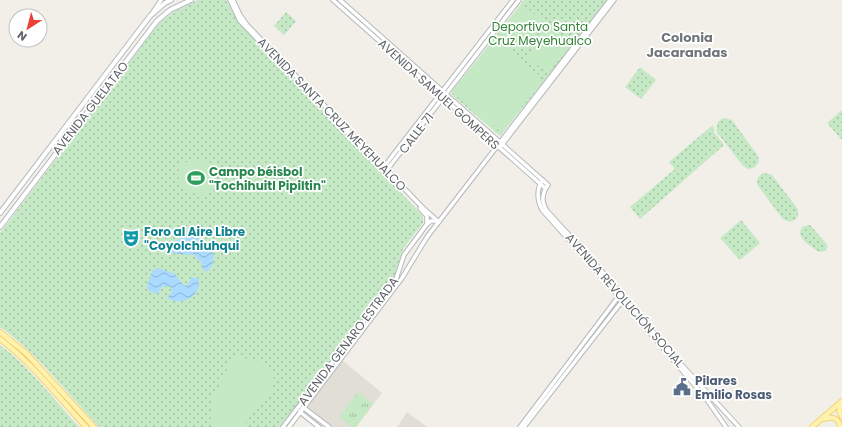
<svg xmlns="http://www.w3.org/2000/svg" width="842" height="427" viewBox="0 0 842 427" font-family="Poppins,sans-serif">
  <defs>
    <pattern id="grass-tufts" width="24" height="20" patternUnits="userSpaceOnUse"><rect width="24" height="20" fill="#c5e8c5"/><path d="M3 7l-1-3M5 7V3M7 7l1-3M15 17l-1-3M17 17v-4M19 17l1-3" fill="none" stroke="#a3c0a4"/></pattern>
    <pattern id="park-dots" width="8" height="8" patternUnits="userSpaceOnUse"><rect width="8" height="8" fill="#c5e8c5"/><path d="M2 2h.1M6 6h.1" fill="none" stroke="#a3c0a4" stroke-width="1.8" stroke-linecap="round"/></pattern>
    <pattern id="water-waves" width="16" height="10" patternUnits="userSpaceOnUse"><rect width="16" height="10" fill="#aadaff"/><path d="M0 5q4-4 8 0t8 0" fill="none" stroke="#8eb4d2"/></pattern>
  </defs>
  <rect width="100%" height="100%" fill="#f1efe8"/>
  <g fill="#e1ded6">
    <path d="M342 360 382 393 356 427H332L306 408Z"/>
    <path d="M407 412 427 427H397Z"/>
  </g>
  <path fill="url(#grass-tufts)" d="M358 392 373 404 356 427H352L339 417Z"/>
  <g fill="url(#park-dots)">
    <path d="M198 0H226L239 22 423 216V223L403 249 393 280 281 427H99C68 394 37 353 0 327V233L157 26C169 13 183 7 198 0Z"/>
    <path d="M524 0H609L500 136 451 94Z"/>
    <path d="M286 12 296 21 284 35 274 26Z"/>
    <path d="M640 67 656 80 641 99 625 87Z"/>
    <path d="M842 110V140L827 123Z"/>
    <path d="M723 118 732 120 758 156 759 162 754 168 748 169 743 166 716 131 718 122Z"/>
    <path d="M713 125 714 132 724 145 640 219 630 207 675 169 669 162Z"/>
    <path d="M763 173 769 174 772 175 797 208C801 219 792 225 783 219L758 186C756 180 758 176 763 173Z"/>
    <path d="M741 220 760 243 740 260 720 238Z"/>
    <path d="M809 225 811 226 828 246 825 251 819 252C811 246 795 238 802 227Z"/>
    <path d="M0 345C31 368 53 399 79 427H0Z"/>
  </g>
  <g fill="#c5e8c5">
    <path d="M522 4 543 21 520 51 498 35Z"/>
    <path d="M550 26 572 43 548 73 526 57Z"/>
    <path d="M494 39 539 75V85L501 132 451 92Z"/>
    <path d="M206 159 210 162 214 190C211 191 208 194 205 194 192 197 178 186 178 173 178 170 180 166 180 163Z"/>
    <path d="M238 356H242L247 359 255 360 259 362 266 368 274 378 272 389 246 422 247 427H212L210 421 212 412 211 404 212 398 226 375 227 365Z"/>
  </g>
  <g fill="url(#water-waves)">
    <path d="M185 237C205 235 223 253 208 271L203 270 201 262 193 254 188 255C181 253 171 256 169 248 172 242 179 239 185 237Z"/>
    <path d="M158 268 175 274 184 286 188 284 191 278H198L199 281C199 284 199 288 197 291 192 301 176 304 167 298L172 292 171 288 168 286H163L157 294 148 290 147 287 151 274 153 270Z"/>
  </g>
  <g fill="none" stroke-linecap="round" stroke-linejoin="round">
    <g stroke="#b5b8bc" stroke-width="5.5">
      <g id="tertiary">
        <path d="M230 0 240 21 270 52"/>
        <path d="M233 0 240 15 247 25 423 208 439 222"/>
        <path d="M333 0 545 188"/>
        <path d="M340 0 548 185C542 193 541 202 547 211L593 261 678 361 739 427"/>
        <path d="M153 12 161 0"/>
        <path d="M330 114 383 169"/>
        <path d="M501 146 614 0"/>
        <path d="M383 168 513 0"/>
        <path d="M386 171 519 0"/>
        <path d="M543 180C536 188 537 202 543 211L595 269 705 397 726 427"/>
        <path d="M420 208 427 216V224"/>
        <path d="M302 408H304L329 427"/>
        <path d="M300 411V412L319 427"/>
        <path d="M283 427 396 279 404 255 427 224 431 221H438"/>
        <path d="M289 427 402 278 427 237 610 0"/>
        <path d="M520 427 619 296"/>
        <path d="M524 427 623 300"/>
      </g>
    </g>
    <g stroke="#b6babf" stroke-width="6">
      <g id="secondary">
        <path d="M0 213 150 16 165 3 171 0"/>
        <path d="M0 227 157 21 170 10 191 0"/>
      </g>
    </g>
    <g stroke="#f2c960" stroke-width="6">
      <g id="primary">
        <path d="M0 332 27 354 94 427"/>
        <path d="M0 339C33 364 58 397 86 427"/>
        <path d="M841 404 839 411 842 417"/>
        <path d="M824 419C832 416 839 418 840 427"/>
        <path d="M812 427 842 401"/>
      </g>
    </g>
    <use href="#tertiary" stroke="#fff" stroke-width="3.5"/>
    <use href="#secondary" stroke="#fff" stroke-width="4"/>
    <use href="#primary" stroke="#fff2af" stroke-width="4.5"/>
  </g>
  <defs>
    <g id="stadium-bare" transform="scale(1.38)"><path d="M0-5a6.5 5 0 1 0 0 10a6.5 5 0 1 0 0-10ZM-3.5-1.8h7v3.6h-7Z" fill="#2e9e5b" stroke="#fff" stroke-width="2.5" paint-order="stroke"/></g>
    <g id="theatre-bare" transform="scale(1.38)"><path d="M-5-5.5Q0-4 5-5.5V0Q5 5 0 6Q-5 5-5 0ZM-3.3-2.5H-1v1.5H-3.3ZM1-2.5H3.3v1.5H1ZM-2.8 1Q0 5.5 2.8 1Z" fill="#0f9aa8" stroke="#fff" stroke-width="2.5" paint-order="stroke"/></g>
    <g id="civic-bare" transform="scale(1.38)"><path d="M-.6-6.5H3V-4.5H.6V-3L4-1V1h2V6H-6V1h2V-1L-.6-3ZM-1.2 2.5V6h2.4V2.5Z" fill="#5c6f8a" stroke="#fff" stroke-width="2.5" paint-order="stroke"/></g>
  </defs>
  <g fill-rule="evenodd">
    <use href="#stadium-bare" x="196" y="178"/>
    <use href="#theatre-bare" x="131" y="238"/>
    <use href="#civic-bare" x="682" y="387"/>
  </g>
  <g text-anchor="middle" dominant-baseline="central" stroke-width="3.5" stroke-linejoin="round" paint-order="stroke">
    <g font-size="12" fill="#348238" stroke="#fff">
      <text x="540" y="26">Deportivo Santa<tspan x="540" dy="14">Cruz Meyehualco</tspan></text>
    </g>
    <g font-size="12" fill="#5f6368" stroke="#fff">
      <text transform="translate(439 94) rotate(42)">AVENIDA SAMUEL GOMPERS</text>
      <text transform="translate(90 108) rotate(-52)">AVENIDA GUELATAO</text>
      <text transform="translate(332 114) rotate(46)">AVENIDA SANTA CRUZ MEYEHUALCO</text>
      <text transform="translate(416 133) rotate(-52)">CALLE 71</text>
      <text transform="translate(625 300) rotate(49)">AVENIDA REVOLUCIÓN SOCIAL</text>
      <text transform="translate(348 341) rotate(-53)">AVENIDA GENARO ESTRADA</text>
    </g>
    <g font-size="12" font-weight="bold" fill="#27864d" stroke="#fff" text-anchor="start">
      <text x="209" y="171">Campo béisbol<tspan x="209" dy="14">"Tochihuitl Pipiltin"</tspan></text>
    </g>
    <g font-size="12" font-weight="bold" fill="#0d838f" stroke="#fff" text-anchor="start">
      <text x="144" y="231">Foro al Aire Libre<tspan x="144" dy="14">"Coyolchiuhqui</tspan></text>
    </g>
    <g font-size="12" font-weight="bold" fill="#4e5e75" stroke="#fff" text-anchor="start">
      <text x="695" y="380">Pilares<tspan x="695" dy="14">Emilio Rosas</tspan></text>
    </g>
    <g font-size="13" font-weight="bold" fill="#70757a" stroke="#fff">
      <text x="687" y="37">Colonia<tspan x="687" dy="15">Jacarandas</tspan></text>
    </g>
  </g>
  <g transform="translate(28 28) rotate(216)"><circle r="19" fill="#ffffff" stroke="#bfc1c3"/>
  <path d="M0-3L7 15L0 10L-7 15Z" fill="#ea4335"/>
  <text y="-6" font-size="11" font-weight="bold" text-anchor="middle" fill="#5f6368">N</text>
  </g>
</svg>
